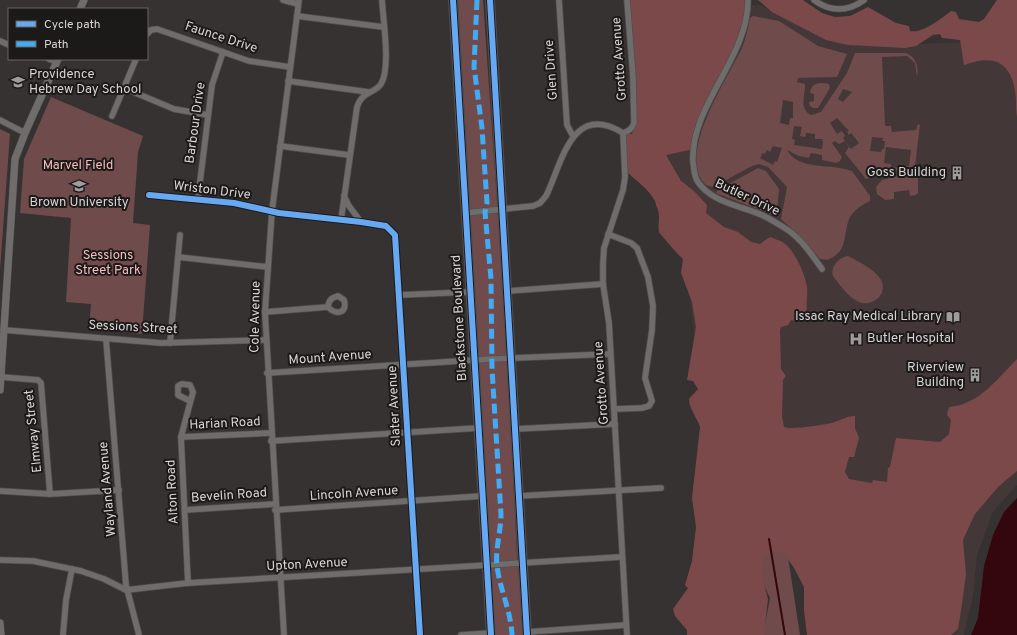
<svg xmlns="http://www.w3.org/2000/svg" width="1017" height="635" viewBox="0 0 1017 635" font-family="Overpass,sans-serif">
  <rect width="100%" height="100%" fill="#363231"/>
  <path fill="#443737" d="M760 5 810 27 893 45 1017 40V485L993 512 977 555 973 596 964 635H816L792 530 709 453 681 225 653 170 654 6Z"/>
  <g fill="#704b4b" fill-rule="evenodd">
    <path d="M458 0H483L505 317 517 555 525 635H495Z"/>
    <path d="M753 16 779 21 818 46 847 54 837 77 798 78 797 82 805 84C806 94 798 108 811 115L821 112 847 73 855 53H906C916 57 919 67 917 77L915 63 907 56 882 57 885 126H891L892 132 916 130 918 124 920 125 915 166 866 179 845 153 849 147 845 141 839 144 835 141 832 143 842 157 840 161 836 163 822 160V155L811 153 809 158 799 156 787 150C798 171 832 163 852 171L870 196V201C862 205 855 209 850 217 842 234 850 251 827 260L820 259 798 234 781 219 787 187 768 167 759 164 752 166 713 187 706 185C674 157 729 76 742 48 746 38 748 28 750 18ZM843 89 852 92 843 102 838 99ZM783 100 793 102V118H790L789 125 780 123ZM837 118 849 131 847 132 849 135 851 133 859 143 851 149 843 138 845 136 842 131 837 134 830 123ZM794 126 802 127 800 136 805 137 806 133 815 134V139H822L823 142 822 149 794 145 795 140 792 139ZM872 137 883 138 882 141H885L884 149H882L881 152 870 151ZM773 146 782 148 777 162 775 161 773 165 760 158 763 153 765 154 767 150 770 152ZM886 147 911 150 909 166H902V168L891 167V164L884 163Z"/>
    <path d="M822 83 829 84 830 88 818 108H813L810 106 809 102 814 101V94L810 93C811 86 814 83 822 83Z"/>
    <path d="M51 97 143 136 138 152 133 223 150 225 142 334 89 329 91 304 66 302 71 218 20 213 24 159Z"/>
    <path d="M0 129 10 134 0 270Z"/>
    <path d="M758 168 766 171 779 189 777 211 773 215 716 193 718 190Z"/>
    <path d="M914 172 918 175V193L916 195 910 196 909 190 894 192V199L885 200 877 194 876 187 882 180Z"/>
    <path d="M848 256C859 262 875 269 881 280 889 295 870 309 857 301 847 296 840 285 833 276 830 267 839 257 848 256Z"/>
    <path d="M784 531 800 635H763L770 598 751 558Z"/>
  </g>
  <g fill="#7c494a">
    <path d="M630 0H750L746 20 709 106 694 149 666 155 681 181 694 191 707 205 706 213 724 227 738 232 751 242 760 244 770 237C774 239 780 240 784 243 795 251 805 274 807 287 808 294 806 300 807 309L803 314 804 320 800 322 791 320 788 325 781 327 780 330 781 369 786 376 783 380 782 416 784 427C790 430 823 425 831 423 840 421 846 416 855 416V428L859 438 854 457H849L845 472 849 479 872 483 873 480 887 482 888 468 890 467 896 438 940 442 949 434 951 420 947 415 949 407C979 405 998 378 1017 359V471L999 486 975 514 963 540 966 574 962 604 958 629 951 635H807L804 610V587L794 568 783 552 773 551 763 559 761 573 768 599 764 635H687V630L675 616 673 609 688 588 685 585 692 561 696 527 692 498 700 427C697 417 689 409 689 399L698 389 693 381 687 380 696 327 692 302 681 273 683 259C679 256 661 235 659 232 658 228 659 221 659 216 659 211 656 206 655 201 649 189 635 180 625 170L624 134H632L635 125Z"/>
    <path d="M758 0H803L822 13 835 17 850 16 868 7 896 23 909 26 910 31C922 34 942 18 951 11L956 12 959 19 979 22 984 19 997 0H1017V117C1016 111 1016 105 1016 99 1013 63 996 53 964 65L960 40 942 38 940 34 933 35 916 46 905 48 848 45 826 40 772 12Z"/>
  </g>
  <path fill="#34060d" d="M1017 498V635H971L978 618 984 566 993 535 1004 512Z"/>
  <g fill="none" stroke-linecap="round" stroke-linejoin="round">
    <path stroke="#34060d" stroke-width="2" d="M769 539 785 635"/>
    <g stroke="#524f4e" stroke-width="7">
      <g id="minor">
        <path d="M283 0 298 4"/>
        <path d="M559 0 567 125 573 136"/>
        <path d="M748 0C748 59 690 105 693 162 694 168 694 177 698 182 712 203 743 206 764 216 772 220 780 225 788 230 802 240 812 255 822 269"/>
        <path d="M814 0C830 12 848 12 864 0"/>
        <path d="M297 16 383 27"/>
        <path d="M147 34 151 30 157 29 249 61 290 67"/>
        <path d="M0 41 9 45"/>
        <path d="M49 59 57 62"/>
        <path d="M288 81 368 92"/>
        <path d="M124 88 174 109 208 115"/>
        <path d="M112 116 136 59"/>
        <path d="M0 120 25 133"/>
        <path d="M623 133 625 177 623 190 604 248 603 264V284L609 323 627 635"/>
        <path d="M280 146 349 155"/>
        <path d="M149 195 234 203 279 213 361 222 386 226 395 235 420 635"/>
        <path d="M344 196 349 206 361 222"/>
        <path d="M198 198 212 85 223 52"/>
        <path d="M465 213 533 206 540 203 546 196C562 164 571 101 623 133 629 131 632 129 634 123L633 77 627 0"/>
        <path d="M341 220 357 107C362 91 374 94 381 84 391 68 383 20 382 0"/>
        <path d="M608 234 631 243 637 248 648 277 653 306 652 330 645 378 652 401 649 406 642 408 615 409"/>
        <path d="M178 257 268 267"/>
        <path d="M507 291 603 284"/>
        <path d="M399 295 469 292"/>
        <path d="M265 312 328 307C336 316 348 313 344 300L338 296C331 298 329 300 328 307"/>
        <path d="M4 330 161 343 266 340"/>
        <path d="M106 339 126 585 139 635"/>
        <path d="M170 343 180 235"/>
        <path d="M267 373 492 359 610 354"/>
        <path d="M1 377 38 380 41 383 50 494"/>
        <path d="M515 429 615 424"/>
        <path d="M181 437 270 433"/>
        <path d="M271 441 478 428"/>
        <path d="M0 491 50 494 119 490"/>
        <path d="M519 496 661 488"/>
        <path d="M185 510 275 504"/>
        <path d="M275 510 482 496"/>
        <path d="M0 560 33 561 81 571 104 579 126 590 188 583 621 557"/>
        <path d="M188 583 181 437 193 392 190 385 182 384 178 386V395L190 401"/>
        <path d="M527 632 626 625"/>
        <path d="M63 635 66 600 72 569"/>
        <path d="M284 635 265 312 272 211 299 0"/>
        <path d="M461 635 491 633"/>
      </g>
    </g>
    <g stroke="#524f4e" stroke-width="8">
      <g id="tertiary">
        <path d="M80 9 84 0"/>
        <path d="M0 390 15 159 25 133 58 59"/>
        <path d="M0 623 1 635"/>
      </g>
    </g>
    <g stroke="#524f4e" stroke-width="10">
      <g id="secondary">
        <path d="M453 0 491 635"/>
        <path d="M490 0 527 635"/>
      </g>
    </g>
    <use href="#minor" stroke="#6f6d6c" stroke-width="5.5"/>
    <use href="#tertiary" stroke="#6f6d6c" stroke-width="7"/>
    <use href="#secondary" stroke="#756d6d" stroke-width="8"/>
    <path stroke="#42abf6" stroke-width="5" stroke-dasharray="10 5" stroke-linecap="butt" d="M477 0 474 67 482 128 487 203 485 212 491 279 492 369 501 514C501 531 495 549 497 566 500 590 511 611 512 635"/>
    <g stroke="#1c1919" stroke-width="8">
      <g id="cycleway">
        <path d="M453 0 491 635"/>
        <path d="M490 0 527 635"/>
        <path d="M149 195 234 203 279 213 361 222 386 226 395 235 420 635"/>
      </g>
    </g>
    <use href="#cycleway" stroke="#66a8f1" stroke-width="6"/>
  </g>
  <defs>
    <g id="school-bare" transform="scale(1.08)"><path d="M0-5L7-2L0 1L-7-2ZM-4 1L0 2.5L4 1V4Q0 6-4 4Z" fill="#a09c9c" stroke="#1c1919" stroke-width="2.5" paint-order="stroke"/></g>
    <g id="building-bare" transform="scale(1.08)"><path d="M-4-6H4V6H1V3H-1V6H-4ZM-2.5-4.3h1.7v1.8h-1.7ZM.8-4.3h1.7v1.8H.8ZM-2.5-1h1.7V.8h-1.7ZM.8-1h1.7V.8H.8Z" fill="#a09c9c" stroke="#1c1919" stroke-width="2.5" paint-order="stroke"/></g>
    <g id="university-bare" transform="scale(1.08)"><path d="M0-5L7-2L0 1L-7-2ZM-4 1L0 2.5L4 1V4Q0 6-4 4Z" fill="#a09c9c" stroke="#1c1919" stroke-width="2.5" paint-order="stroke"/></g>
    <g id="library-bare" transform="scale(1.08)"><path d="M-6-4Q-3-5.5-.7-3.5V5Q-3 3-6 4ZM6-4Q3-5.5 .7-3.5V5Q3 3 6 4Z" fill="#a09c9c" stroke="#1c1919" stroke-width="2.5" paint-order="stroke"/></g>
    <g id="hospital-bare" transform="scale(1.08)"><path d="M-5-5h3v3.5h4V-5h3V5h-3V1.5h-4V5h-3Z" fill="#a09c9c" stroke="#1c1919" stroke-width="2.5" paint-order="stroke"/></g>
  </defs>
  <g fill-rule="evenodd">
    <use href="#school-bare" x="18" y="82"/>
    <use href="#building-bare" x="957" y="173"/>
    <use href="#university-bare" x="79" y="186"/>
    <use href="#library-bare" x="953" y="317"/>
    <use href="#hospital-bare" x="856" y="339"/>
    <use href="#building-bare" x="975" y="375"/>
  </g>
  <g text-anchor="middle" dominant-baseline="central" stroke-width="4" stroke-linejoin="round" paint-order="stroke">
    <g font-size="13" fill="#d9d5d5" stroke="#1c1919">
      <text transform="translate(221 38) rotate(18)">Faunce Drive</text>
      <text transform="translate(620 59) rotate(-94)">Grotto Avenue</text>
      <text transform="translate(552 70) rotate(-94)">Glen Drive</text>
      <text transform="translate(196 123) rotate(-82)">Barbour Drive</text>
      <text transform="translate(212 191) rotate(7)">Wriston Drive</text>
      <text transform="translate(747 198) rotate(25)">Butler Drive</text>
      <text transform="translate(256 317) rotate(-89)">Cole Avenue</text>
      <text transform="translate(460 318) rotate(-93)">Blackstone Boulevard</text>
      <text transform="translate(133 328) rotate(3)">Sessions Street</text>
      <text transform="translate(330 358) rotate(-4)">Mount Avenue</text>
      <text transform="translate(602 383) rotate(-94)">Grotto Avenue</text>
      <text transform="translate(395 406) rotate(-93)">Slater Avenue</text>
      <text transform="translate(225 424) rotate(-3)">Harian Road</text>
      <text transform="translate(34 431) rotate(-96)">Elmway Street</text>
      <text transform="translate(108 489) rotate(-95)">Wayland Avenue</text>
      <text transform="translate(173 492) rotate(-93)">Alton Road</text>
      <text transform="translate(354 494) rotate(-4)">Lincoln Avenue</text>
      <text transform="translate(229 496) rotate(-4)">Bevelin Road</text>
      <text transform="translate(307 565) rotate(-3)">Upton Avenue</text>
    </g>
    <g font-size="13" fill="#d9d5d5" stroke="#1c1919" text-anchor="end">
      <text x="29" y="75" text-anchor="start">Providence<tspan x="29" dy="15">Hebrew Day School</tspan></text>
      <text x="946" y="173">Goss Building</text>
      <text x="79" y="203" text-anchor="middle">Brown University</text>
      <text x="942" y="317">Issac Ray Medical Library</text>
      <text x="867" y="339" text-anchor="start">Butler Hospital</text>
      <text x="964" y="368">Riverview<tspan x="964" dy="15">Building</tspan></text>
    </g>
    <g font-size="13" fill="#f6bdbd" stroke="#1c1919">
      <text x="78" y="166">Marvel Field</text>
      <text x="108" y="256">Sessions<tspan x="108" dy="15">Street Park</tspan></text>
    </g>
  </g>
  <rect x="8" y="8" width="140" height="52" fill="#1c1919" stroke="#686464"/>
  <rect x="16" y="21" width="20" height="6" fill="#66a8f1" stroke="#686464"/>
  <text x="44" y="28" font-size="12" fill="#d9d5d5">Cycle path</text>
  <rect x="16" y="41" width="20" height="6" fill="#42abf6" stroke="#686464"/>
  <text x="44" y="48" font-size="12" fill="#d9d5d5">Path</text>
</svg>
